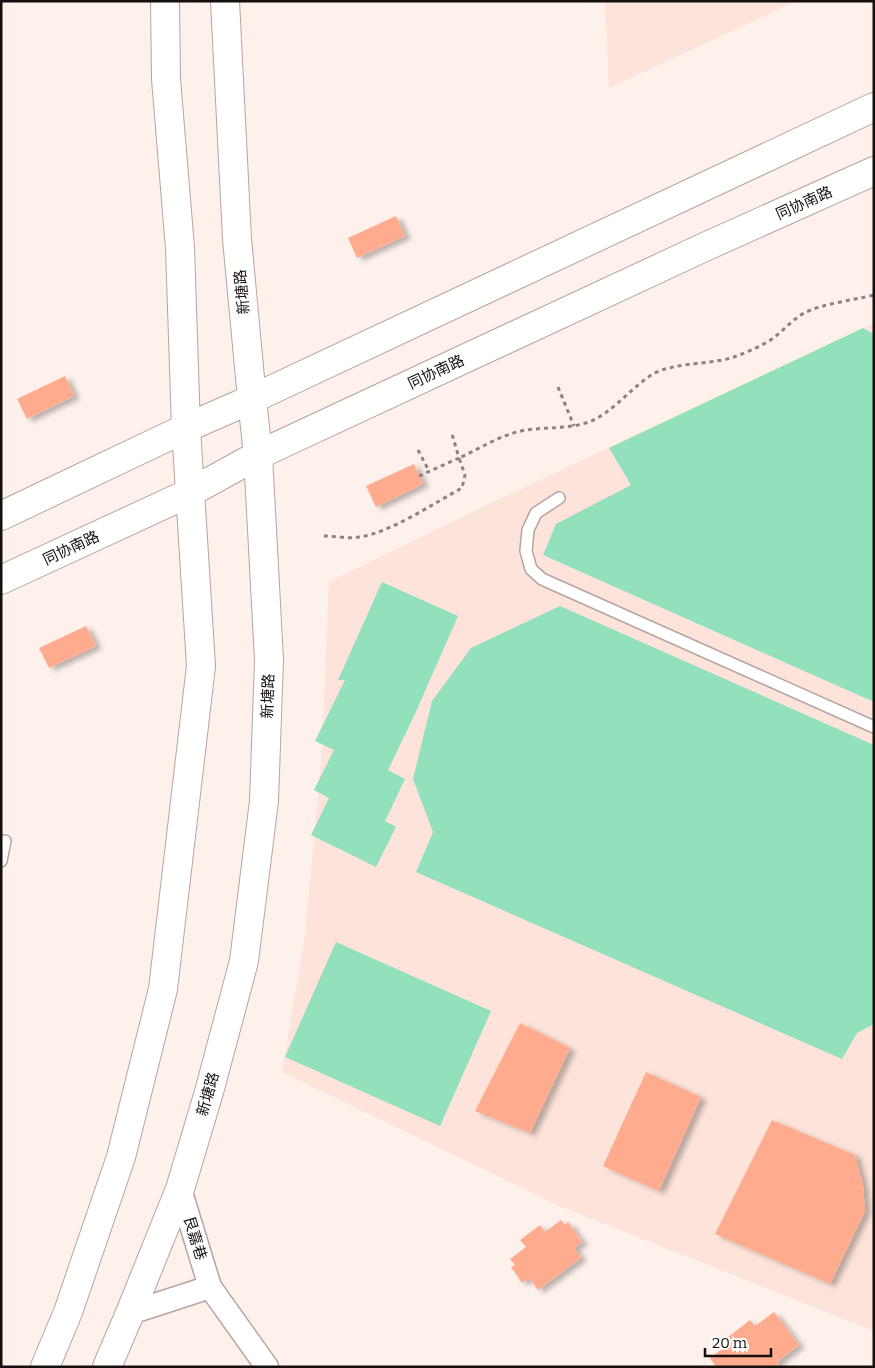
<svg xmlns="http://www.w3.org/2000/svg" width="875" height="1368" viewBox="0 0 875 1368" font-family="Bitter,'Noto Sans SC',serif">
  <defs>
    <filter id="shadow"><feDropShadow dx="5.5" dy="3" stdDeviation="2.5" flood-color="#0004"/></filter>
  </defs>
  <rect width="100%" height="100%" fill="#fef0ea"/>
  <g fill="#fde3d9">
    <path d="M605 1H796L609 88Z"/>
    <path d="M874 323V1331L557 1205 282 1072 305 936 322 750 329 582 493 502Z"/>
  </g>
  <g fill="#92e0bc">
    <path d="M863 328 874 334V702L543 555 556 524 631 485 609 448Z"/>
    <path d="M382 582 458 616 415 714 388 770 405 779 385 821 396 827 376 867 311 835 329 798 314 790 334 750 315 741 345 680H338Z"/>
    <path d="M560 606 874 745V1024L857 1033 842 1059 416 872 433 832 413 779 432 701 471 648Z"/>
    <path d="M336 942 491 1011 440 1126 285 1057Z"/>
  </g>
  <g fill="#ffac8e" filter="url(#shadow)">
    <path d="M396 216 405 236 357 258 348 238Z"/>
    <path d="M65 376 74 396 27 419 17 399Z"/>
    <path d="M414 464 423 484 376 507 366 486Z"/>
    <path d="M86 626 96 646 49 668 39 648Z"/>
    <path d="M520 1023 570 1048 530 1133 475 1111Z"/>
    <path d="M646 1072 701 1097 659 1191 603 1166Z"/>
    <path d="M772 1120 855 1155 863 1186 865 1211 830 1284 715 1234Z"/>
    <path d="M561 1220 565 1225 568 1222 582 1242 574 1248 581 1258 538 1290 529 1278 522 1283 511 1267 515 1265 510 1259 526 1247 520 1240 540 1225 545 1232Z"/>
    <path d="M774 1312 799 1345 778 1361 779 1364 775 1367H716L710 1358 730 1343 727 1338 750 1320 755 1326Z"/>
  </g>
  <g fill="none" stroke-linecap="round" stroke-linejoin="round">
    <g stroke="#b6a59f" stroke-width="14">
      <g id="service">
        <path d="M559 498 536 513 528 530 526 551 531 569 542 579 874 727"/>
        <path d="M1 861 5 841"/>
      </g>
    </g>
    <g stroke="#b6a59f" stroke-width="25">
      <g id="minor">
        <path d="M180 1189 210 1287 267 1367"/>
        <path d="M130 1313 210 1287"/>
      </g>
    </g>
    <g stroke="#b6a59f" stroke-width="30">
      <g id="secondary">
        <path d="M1 516 186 428 252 399 874 107"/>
        <path d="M1 580 189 493 258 455 709 245 874 171"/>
        <path d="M45 1367 68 1312 121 1157 163 989 201 666 186 428 180 248 166 79 165 1"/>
        <path d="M107 1367 130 1313 180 1189 209 1092 244 961 264 801 269 660 258 455 252 399 237 239 225 1"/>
      </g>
    </g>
    <g stroke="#8c827e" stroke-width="3" stroke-dasharray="4 4" stroke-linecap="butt">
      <path d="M558 387 574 426"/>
      <path d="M418 450 429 471"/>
      <path d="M419 476 459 458 452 434"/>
      <path d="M324 536C335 536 348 539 359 537 390 533 434 503 462 488L465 475 459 458C481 448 502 434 526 430 547 427 569 429 589 422 614 412 630 388 653 374 674 362 710 365 734 357 747 352 760 347 772 339 783 331 792 320 804 313 822 304 853 300 874 295"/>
    </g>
    <use href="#service" stroke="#fff" stroke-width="11"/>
    <use href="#minor" stroke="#fff" stroke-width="22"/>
    <use href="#secondary" stroke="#fff" stroke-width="28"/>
  </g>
  <g text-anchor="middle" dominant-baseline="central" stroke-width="4.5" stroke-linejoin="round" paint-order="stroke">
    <g font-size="15" fill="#150f0d" stroke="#fff">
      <text transform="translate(804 203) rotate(-24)">同协南路</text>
      <text transform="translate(242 292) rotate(-95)">新塘路</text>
      <text transform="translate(436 372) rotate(-25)">同协南路</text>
      <text transform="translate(71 548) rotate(-25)">同协南路</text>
      <text transform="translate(268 696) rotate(-88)">新塘路</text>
      <text transform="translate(208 1094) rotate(-74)">新塘路</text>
      <text transform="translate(195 1238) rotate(73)">艮嘉巷</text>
    </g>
  </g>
  <rect width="875" height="1368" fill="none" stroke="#150f0d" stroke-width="5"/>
  <path d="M705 1348v8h66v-8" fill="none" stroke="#150f0d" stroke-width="2.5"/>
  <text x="712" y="1348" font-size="15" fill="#150f0d" stroke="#ffffff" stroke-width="4" paint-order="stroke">20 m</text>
</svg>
